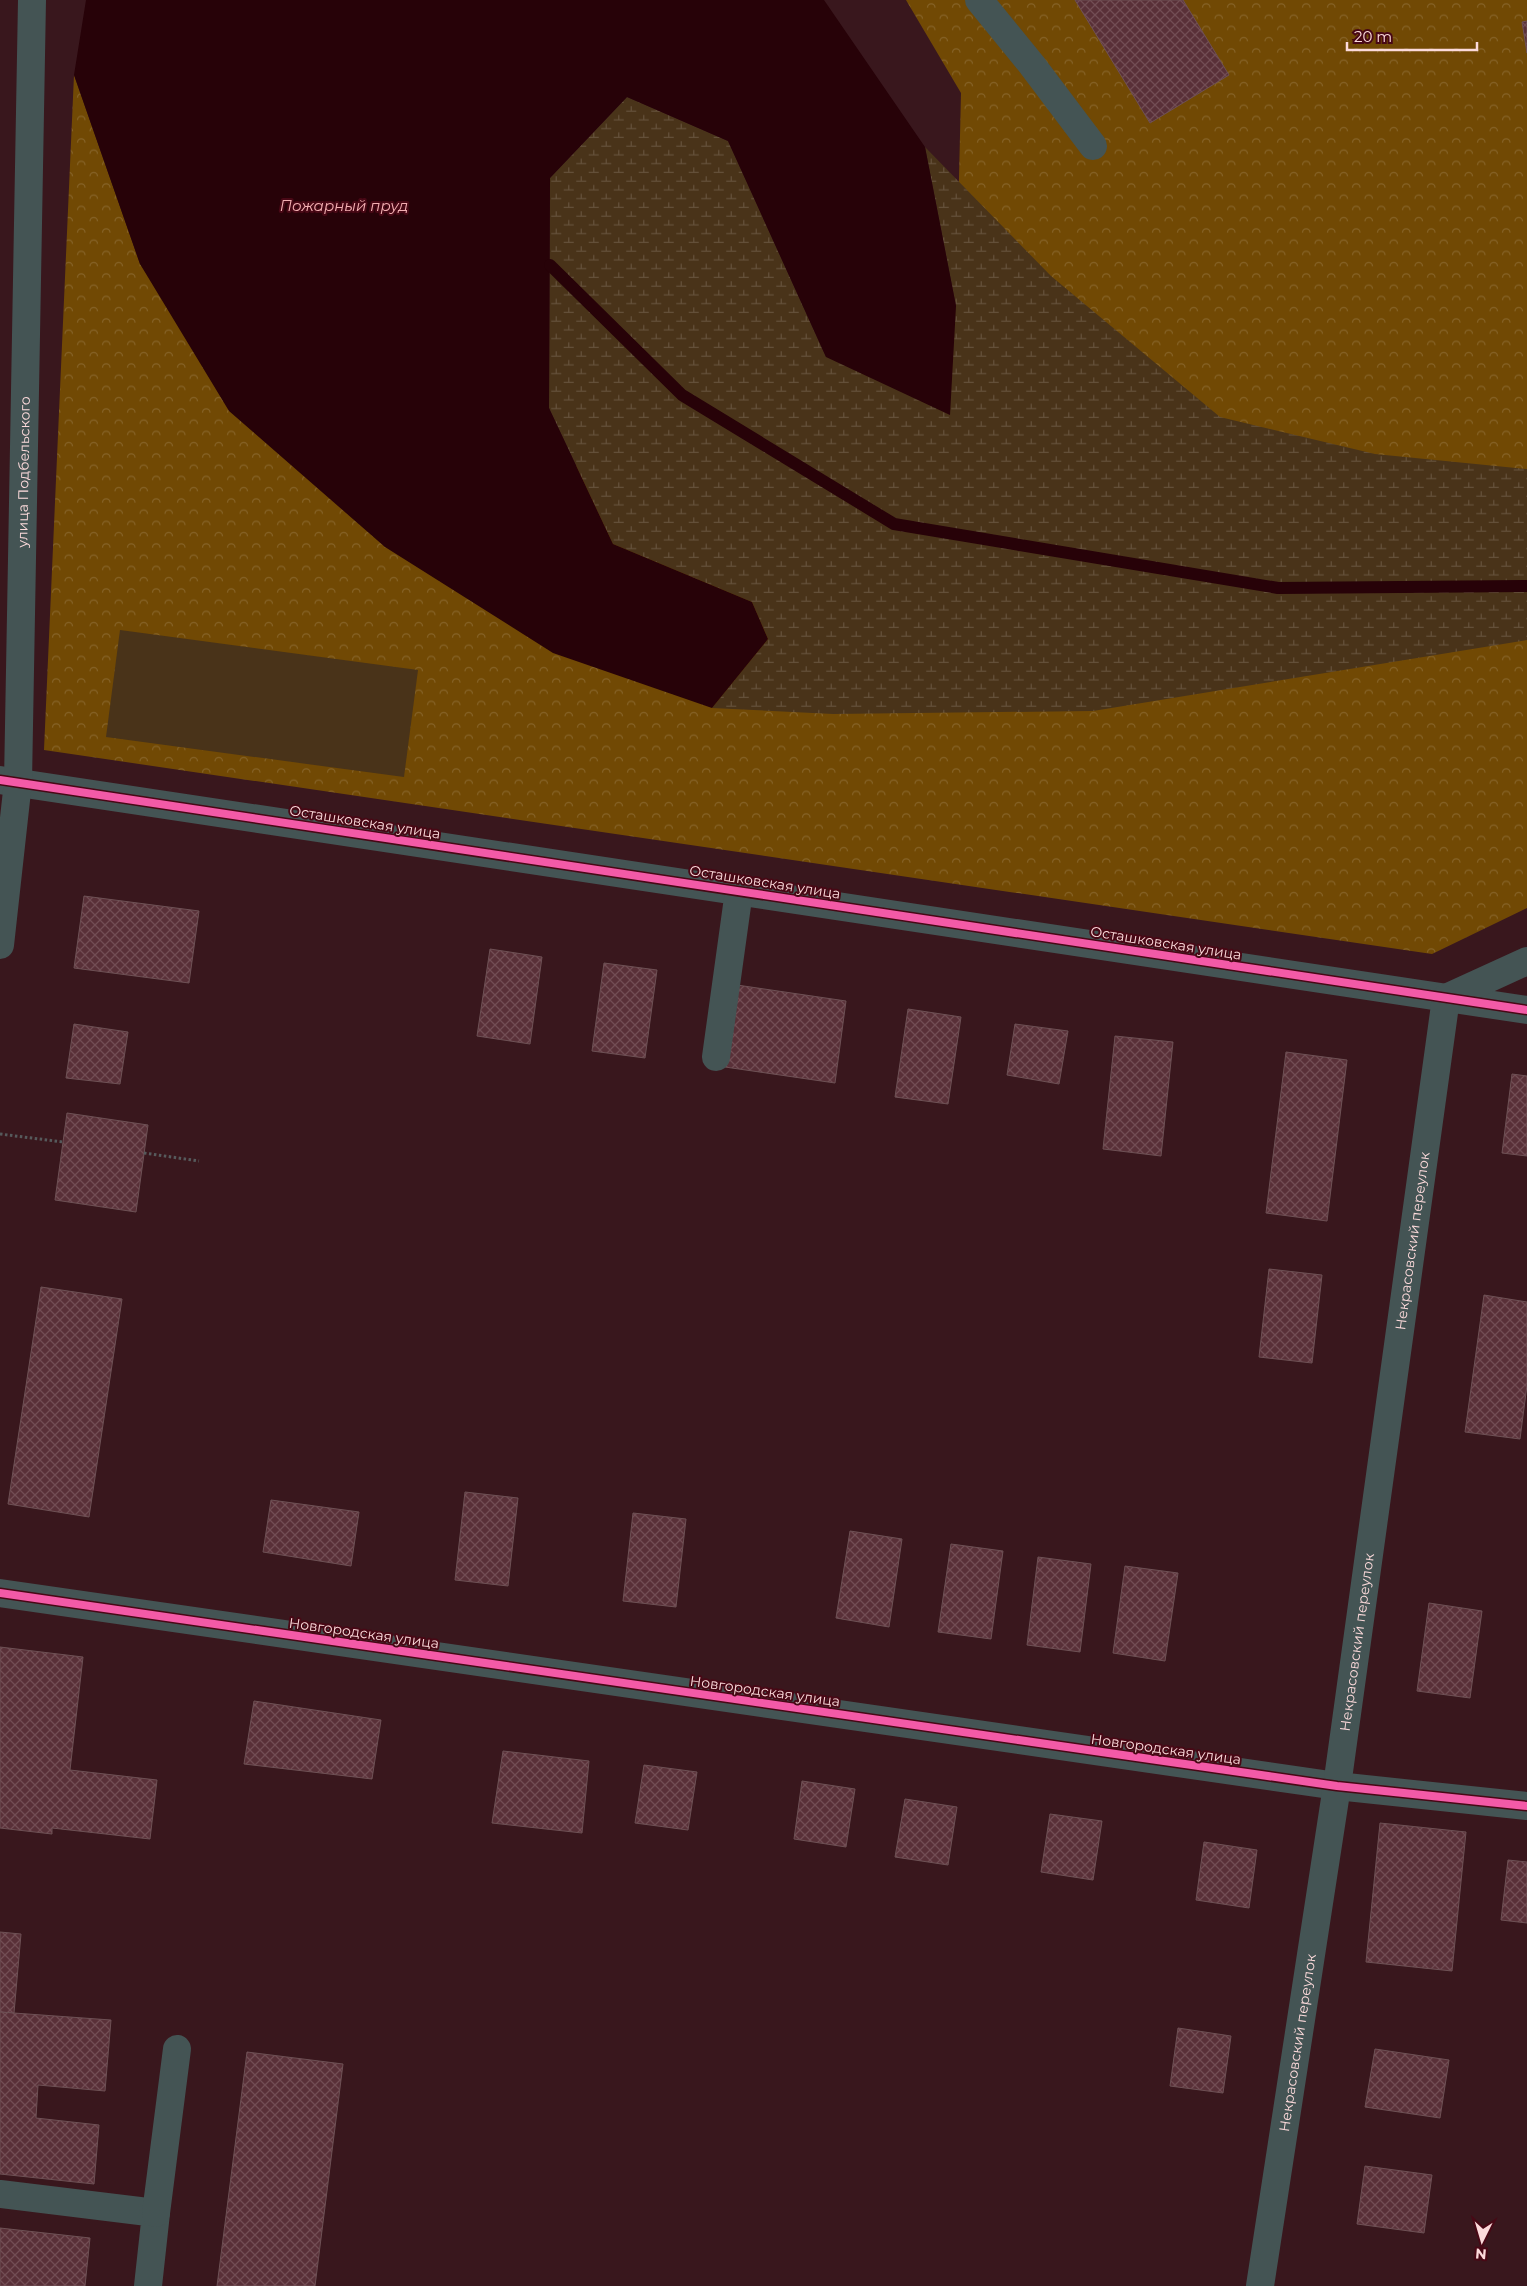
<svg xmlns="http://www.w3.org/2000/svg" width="1527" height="2286" viewBox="0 0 1527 2286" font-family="Montserrat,sans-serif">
  <defs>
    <pattern id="forest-crowns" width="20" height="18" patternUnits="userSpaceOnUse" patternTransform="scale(1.25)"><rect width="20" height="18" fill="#714904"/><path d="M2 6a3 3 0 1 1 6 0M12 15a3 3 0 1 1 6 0" fill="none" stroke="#866328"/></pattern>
    <pattern id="wetland-marsh" width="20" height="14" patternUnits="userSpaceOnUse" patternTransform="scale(1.25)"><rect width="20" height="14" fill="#493319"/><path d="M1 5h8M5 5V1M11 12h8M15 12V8" fill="none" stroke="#64503a"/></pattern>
    <pattern id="building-cross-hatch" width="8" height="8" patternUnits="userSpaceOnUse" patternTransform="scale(1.25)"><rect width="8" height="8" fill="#593038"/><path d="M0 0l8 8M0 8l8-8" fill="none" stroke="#724d54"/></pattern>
  </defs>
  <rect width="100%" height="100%" fill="#39171d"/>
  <path fill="url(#forest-crowns)" d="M906 0H1527V908L1432 954 44 750 74 75 140 264 385 547 956 306 961 93Z"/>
  <path fill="url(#wetland-marsh)" d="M627 97 728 141 826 357 956 306 925 147 1051 276 1220 417 1375 454 1527 469V640L1093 711 833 714 712 708 768 639 752 602 613 544 549 408 550 178Z"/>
  <path fill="#493319" d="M120 630 418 670 404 777 106 737Z"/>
  <path fill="#270208" d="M86 0H824L925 147 956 306 950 415 826 357 728 141 627 97 550 178 549 408 613 544 752 602 768 639 712 708 553 653 385 547 229 411 140 264 74 75Z"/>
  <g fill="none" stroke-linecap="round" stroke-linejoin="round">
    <path stroke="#270208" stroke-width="12" d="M550 265 682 395 894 524 1278 588 1527 586"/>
  </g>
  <g fill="url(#building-cross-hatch)" stroke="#6e5155">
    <path d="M1075 0H1183L1229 75 1150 123Z"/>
    <path d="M1527 21V53L1522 22Z"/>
    <path d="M84 896 199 911 189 983 74 968Z"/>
    <path d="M490 949 542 957 530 1044 477 1036Z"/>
    <path d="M604 963 657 970 645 1058 592 1051Z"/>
    <path d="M737 985 846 1001 835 1083 725 1067Z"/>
    <path d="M908 1009 961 1017 948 1104 895 1097Z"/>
    <path d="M74 1024 128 1032 120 1084 66 1078Z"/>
    <path d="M1015 1024 1068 1031 1059 1084 1007 1075Z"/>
    <path d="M1115 1036 1173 1042 1161 1156 1103 1149Z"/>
    <path d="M1286 1052 1347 1060 1327 1221 1266 1213Z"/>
    <path d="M1512 1074 1527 1076V1156L1502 1153Z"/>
    <path d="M67 1113 148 1125 136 1212 55 1200Z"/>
    <path d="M1269 1269 1322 1275 1312 1363 1259 1357Z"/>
    <path d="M41 1287 122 1299 89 1517 8 1504Z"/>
    <path d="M1484 1295 1527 1302V1385L1520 1439 1465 1432Z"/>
    <path d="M465 1492 518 1498 508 1586 455 1580Z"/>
    <path d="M271 1500 359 1512 351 1566 263 1552Z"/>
    <path d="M633 1513 686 1519 676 1607 623 1601Z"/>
    <path d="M850 1531 902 1539 889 1627 836 1618Z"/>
    <path d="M951 1544 1003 1551 991 1639 938 1632Z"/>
    <path d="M1038 1557 1091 1564 1080 1652 1027 1645Z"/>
    <path d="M1125 1566 1178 1573 1165 1661 1113 1653Z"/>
    <path d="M1429 1603 1482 1611 1470 1698 1417 1691Z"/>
    <path d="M0 1647 83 1657 70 1770 157 1780 150 1839 52 1828V1834L0 1828Z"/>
    <path d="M254 1701 381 1720 372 1779 244 1764Z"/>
    <path d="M503 1751 589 1761 582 1833 492 1823Z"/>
    <path d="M644 1765 697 1772 688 1830 635 1823Z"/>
    <path d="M802 1781 855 1789 846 1847 794 1839Z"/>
    <path d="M905 1799 957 1807 948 1865 895 1857Z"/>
    <path d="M1050 1814 1102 1821 1093 1880 1041 1872Z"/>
    <path d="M1380 1823 1466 1832 1452 1971 1366 1962Z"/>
    <path d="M1204 1842 1257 1850 1249 1908 1196 1900Z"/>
    <path d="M1508 1860 1527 1862V1923L1501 1920Z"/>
    <path d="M0 1932 21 1934 14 2013 0 2012Z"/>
    <path d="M0 2012 111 2020 105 2091 38 2085 36 2118 99 2125 94 2184 0 2174Z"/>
    <path d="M1178 2028 1231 2036 1223 2093 1170 2086Z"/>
    <path d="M1375 2049 1449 2060 1440 2118 1365 2107Z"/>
    <path d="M247 2052 343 2064 315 2286H217Z"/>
    <path d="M1365 2166 1432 2175 1424 2233 1357 2224Z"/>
    <path d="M0 2228 90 2238 85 2286H0Z"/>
  </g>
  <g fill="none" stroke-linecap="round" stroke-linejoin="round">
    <g stroke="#565a5c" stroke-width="3" stroke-dasharray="2.5 2.5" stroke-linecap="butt">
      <path d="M0 1134 63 1142"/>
      <path d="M144 1153 199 1161"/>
    </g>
    <g stroke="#445454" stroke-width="28">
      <path d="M979 0 1032 65 1093 146"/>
      <path d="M0 780 1527 1010"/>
      <path id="s1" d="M0 945 18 782 32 0"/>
      <path d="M716 1057 739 891"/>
      <path d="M0 1593 1337 1786 1527 1806"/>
      <path d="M0 2194 156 2213 148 2286"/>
      <path d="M156 2213 177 2049"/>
      <path id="s2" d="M1260 2286 1337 1786 1446 998 1527 961"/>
    </g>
    <g stroke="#480815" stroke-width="11">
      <g id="cycleway">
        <path d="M0 780 1527 1010"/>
        <path d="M0 1593 1337 1786 1527 1806"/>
      </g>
    </g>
    <use href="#cycleway" stroke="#f35aa7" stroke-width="8"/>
  </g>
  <g text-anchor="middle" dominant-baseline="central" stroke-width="4" stroke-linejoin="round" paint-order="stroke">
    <g font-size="14" fill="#fcdadb" stroke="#480815">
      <text stroke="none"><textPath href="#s1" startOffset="474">улица Подбельского</textPath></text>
      <text transform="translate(365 822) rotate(9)">Осташковская улица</text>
      <text transform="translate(765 882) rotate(9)">Осташковская улица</text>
      <text transform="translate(1166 943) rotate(9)">Осташковская улица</text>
      <text stroke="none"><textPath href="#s2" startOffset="1056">Некрасовский переулок</textPath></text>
      <text transform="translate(364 1633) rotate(8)">Новгородская улица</text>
      <text stroke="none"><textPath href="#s2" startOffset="651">Некрасовский переулок</textPath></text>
      <text transform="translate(765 1691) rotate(8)">Новгородская улица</text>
      <text transform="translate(1166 1749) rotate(8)">Новгородская улица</text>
      <text stroke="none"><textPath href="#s2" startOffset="246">Некрасовский переулок</textPath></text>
    </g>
    <g font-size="15" font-style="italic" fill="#f3b0b3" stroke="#480815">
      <text x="344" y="205">Пожарный пруд</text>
    </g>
  </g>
  <g transform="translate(1482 2241) rotate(185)" stroke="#480815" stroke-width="4" paint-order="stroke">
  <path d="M0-4L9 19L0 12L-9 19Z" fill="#fcdadb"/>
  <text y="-8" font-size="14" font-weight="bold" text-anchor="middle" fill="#fcdadb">N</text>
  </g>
  <path d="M1347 42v8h130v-8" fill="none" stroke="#fcdadb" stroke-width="2.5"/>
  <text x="1354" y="42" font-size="15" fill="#fcdadb" stroke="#480815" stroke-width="4" paint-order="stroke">20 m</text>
</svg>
